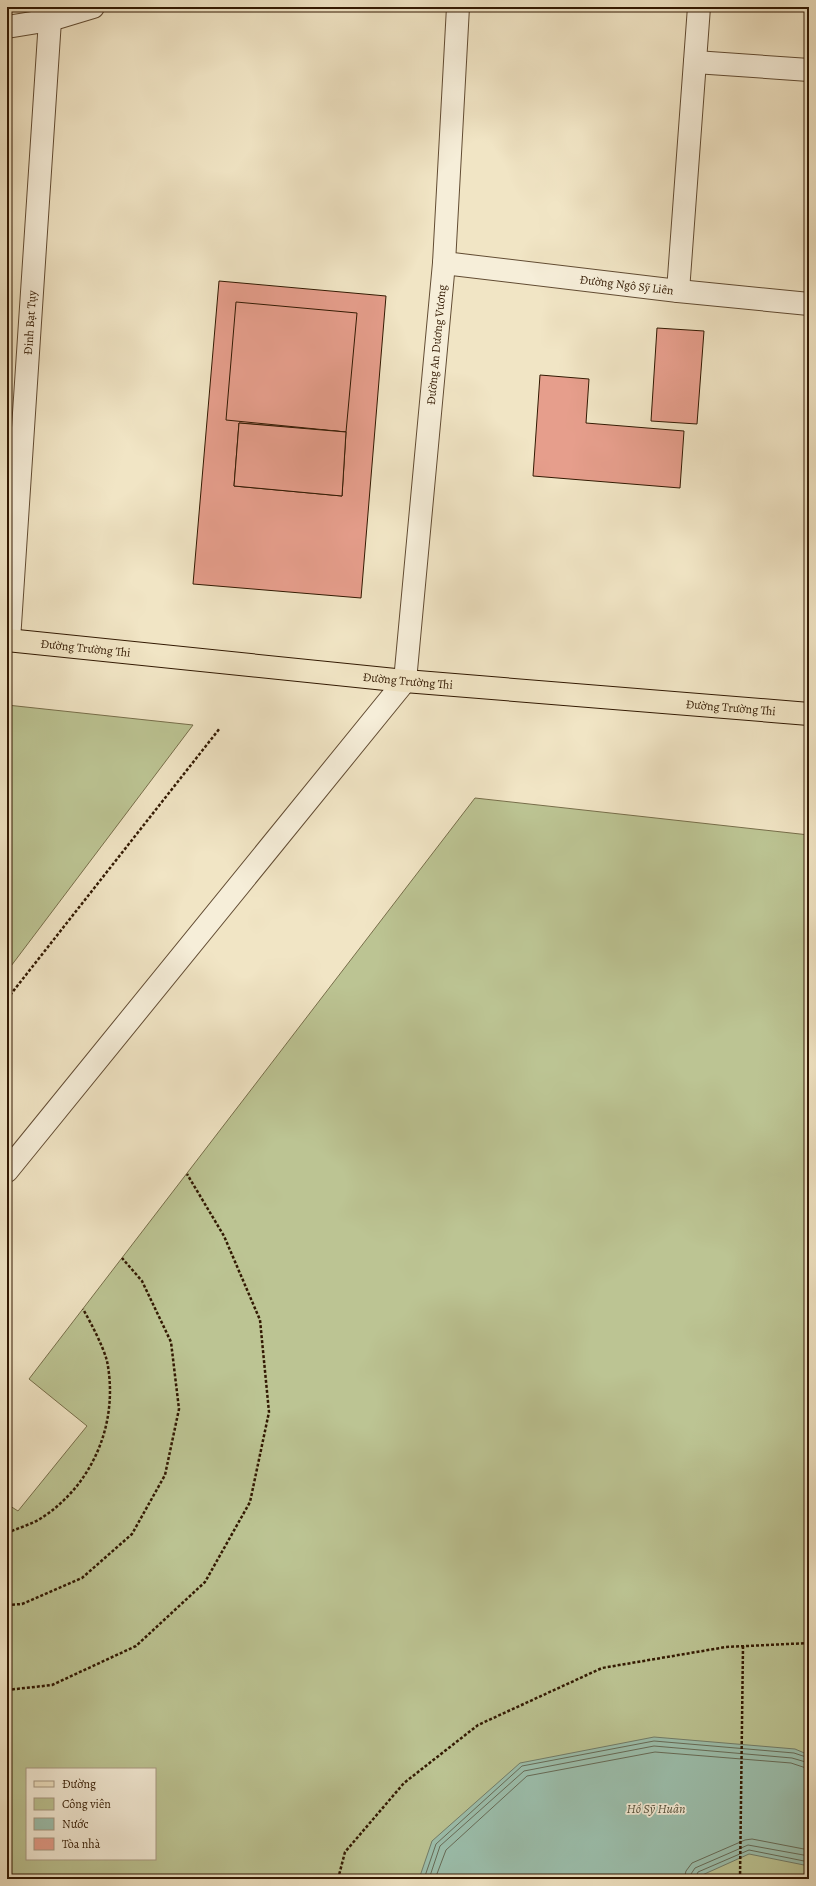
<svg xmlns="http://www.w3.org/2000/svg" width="816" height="1886" viewBox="0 0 816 1886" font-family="Alegreya,serif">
  <rect width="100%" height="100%" fill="#f1e5c5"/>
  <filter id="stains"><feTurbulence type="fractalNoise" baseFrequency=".005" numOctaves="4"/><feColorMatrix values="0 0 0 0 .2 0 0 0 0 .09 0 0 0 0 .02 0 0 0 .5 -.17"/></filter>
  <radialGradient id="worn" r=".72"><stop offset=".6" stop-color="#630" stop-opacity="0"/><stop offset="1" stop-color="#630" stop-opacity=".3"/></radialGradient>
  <g fill="#bcc493" stroke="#776e4a" fill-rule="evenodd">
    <path d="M7 705 193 725 8 970 7 969Z"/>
    <path d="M475 798 809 835V1879H7V1504L18 1511 87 1426 29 1379ZM27 1769H155V1859H27Z"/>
  </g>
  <path fill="#9cc0ae" stroke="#727d69" d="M654 1737 795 1749 809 1755V1866L749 1854 700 1876 698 1879H419L432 1841 520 1763Z"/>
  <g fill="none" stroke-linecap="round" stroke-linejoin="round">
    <g stroke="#676c58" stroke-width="1">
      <path d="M424 1879 436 1844 522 1766 654 1741 794 1753 809 1758"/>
      <path d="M429 1879 440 1846 524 1771 654 1746 792 1758 809 1763"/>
      <path d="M435 1879 446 1850 527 1776 655 1752 791 1763 809 1769"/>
      <path d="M684 1879 686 1871 692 1863 745 1840 752 1839 809 1850"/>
      <path d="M690 1879 691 1874 695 1868 748 1845 809 1856"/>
      <path d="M695 1879 698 1872 749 1850 809 1862"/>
    </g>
  </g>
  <g fill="#e69e8c" stroke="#321902">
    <path d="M219 281 386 296 361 598 193 584Z"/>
    <path d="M236 302 357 313 346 432 226 420Z"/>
    <path d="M657 328 704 331 697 424 651 421Z"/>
    <path d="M540 375 589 379 586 423 684 431 680 488 533 476Z"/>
    <path d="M239 423 346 432 342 496 234 486Z"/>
    <path d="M239 423 346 432 342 496 234 486Z"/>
  </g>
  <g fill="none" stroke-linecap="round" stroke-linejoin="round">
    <g stroke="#624c33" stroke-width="24">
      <g id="minor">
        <path d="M7 27 50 20 93 7"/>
        <path d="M695 62 809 70"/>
        <path id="s1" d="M444 263 678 291 809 304"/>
        <path d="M678 291 699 7"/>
        <path id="s2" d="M9 640 50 20 46 7"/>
        <path id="s3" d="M7 1171 405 681 444 263 458 7"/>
      </g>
    </g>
    <g stroke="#321902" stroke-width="24">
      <g id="major">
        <path id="s4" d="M7 640 405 681 809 714"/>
      </g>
    </g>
    <g stroke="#321902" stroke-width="2.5" stroke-dasharray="3 2" stroke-linecap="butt">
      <path d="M7 999 220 728"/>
      <path d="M7 1533C18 1528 33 1524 43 1517 94 1483 119 1421 107 1361 103 1346 91 1323 83 1309"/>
      <path d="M7 1605 22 1604 82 1578 132 1534 165 1475 179 1409 171 1342 142 1281 122 1258"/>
      <path d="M7 1690 52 1685 136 1646 205 1582 250 1502 269 1412 260 1320 224 1236 187 1174"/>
      <path d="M338 1879 345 1852 404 1783 478 1725 602 1668 726 1647 809 1643"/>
      <path d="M740 1879 743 1646"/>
    </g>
    <use href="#minor" stroke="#f6eed9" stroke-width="22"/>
    <use href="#major" stroke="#f1e5c5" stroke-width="22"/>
  </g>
  <g text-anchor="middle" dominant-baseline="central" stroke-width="3.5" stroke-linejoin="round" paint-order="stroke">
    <g font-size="12" fill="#321902" stroke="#f6eed9">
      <text stroke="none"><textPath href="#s1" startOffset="184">Đường Ngô Sỹ Liên</textPath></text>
      <text stroke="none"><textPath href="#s2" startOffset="318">Đinh Bạt Tụy</textPath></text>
      <text stroke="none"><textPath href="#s3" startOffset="969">Đường An Dương Vương</textPath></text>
      <text stroke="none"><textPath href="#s4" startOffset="79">Đường Trường Thi</textPath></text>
      <text stroke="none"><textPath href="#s4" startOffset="403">Đường Trường Thi</textPath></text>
      <text stroke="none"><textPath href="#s4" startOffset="727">Đường Trường Thi</textPath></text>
    </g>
    <g font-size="13" font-style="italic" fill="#57533e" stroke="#f6eed9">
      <text x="656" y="1808">Hồ Sỹ Huân</text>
    </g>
  </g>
  <rect width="816" height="1886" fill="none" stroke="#f1e5c5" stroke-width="24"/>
  <rect x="8" y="8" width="800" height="1870" fill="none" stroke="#321902" stroke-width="2"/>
  <rect x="12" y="12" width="792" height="1862" fill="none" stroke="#321902"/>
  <rect x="26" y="1768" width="130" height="92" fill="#f6eed9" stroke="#a89983"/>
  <rect x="34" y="1781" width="20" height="6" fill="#f1e5c5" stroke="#a89983"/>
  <text x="62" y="1788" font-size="12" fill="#321902">Đường</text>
  <rect x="34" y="1798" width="20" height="12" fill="#bcc493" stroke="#a89983"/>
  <text x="62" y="1808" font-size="12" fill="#321902">Công viên</text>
  <rect x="34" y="1818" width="20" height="12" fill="#9cc0ae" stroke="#a89983"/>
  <text x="62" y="1828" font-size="12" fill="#321902">Nước</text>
  <rect x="34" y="1838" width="20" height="12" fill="#e69e8c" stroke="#a89983"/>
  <text x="62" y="1848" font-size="12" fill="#321902">Tòa nhà</text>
  <rect width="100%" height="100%" filter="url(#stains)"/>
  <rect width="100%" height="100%" fill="url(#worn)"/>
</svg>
